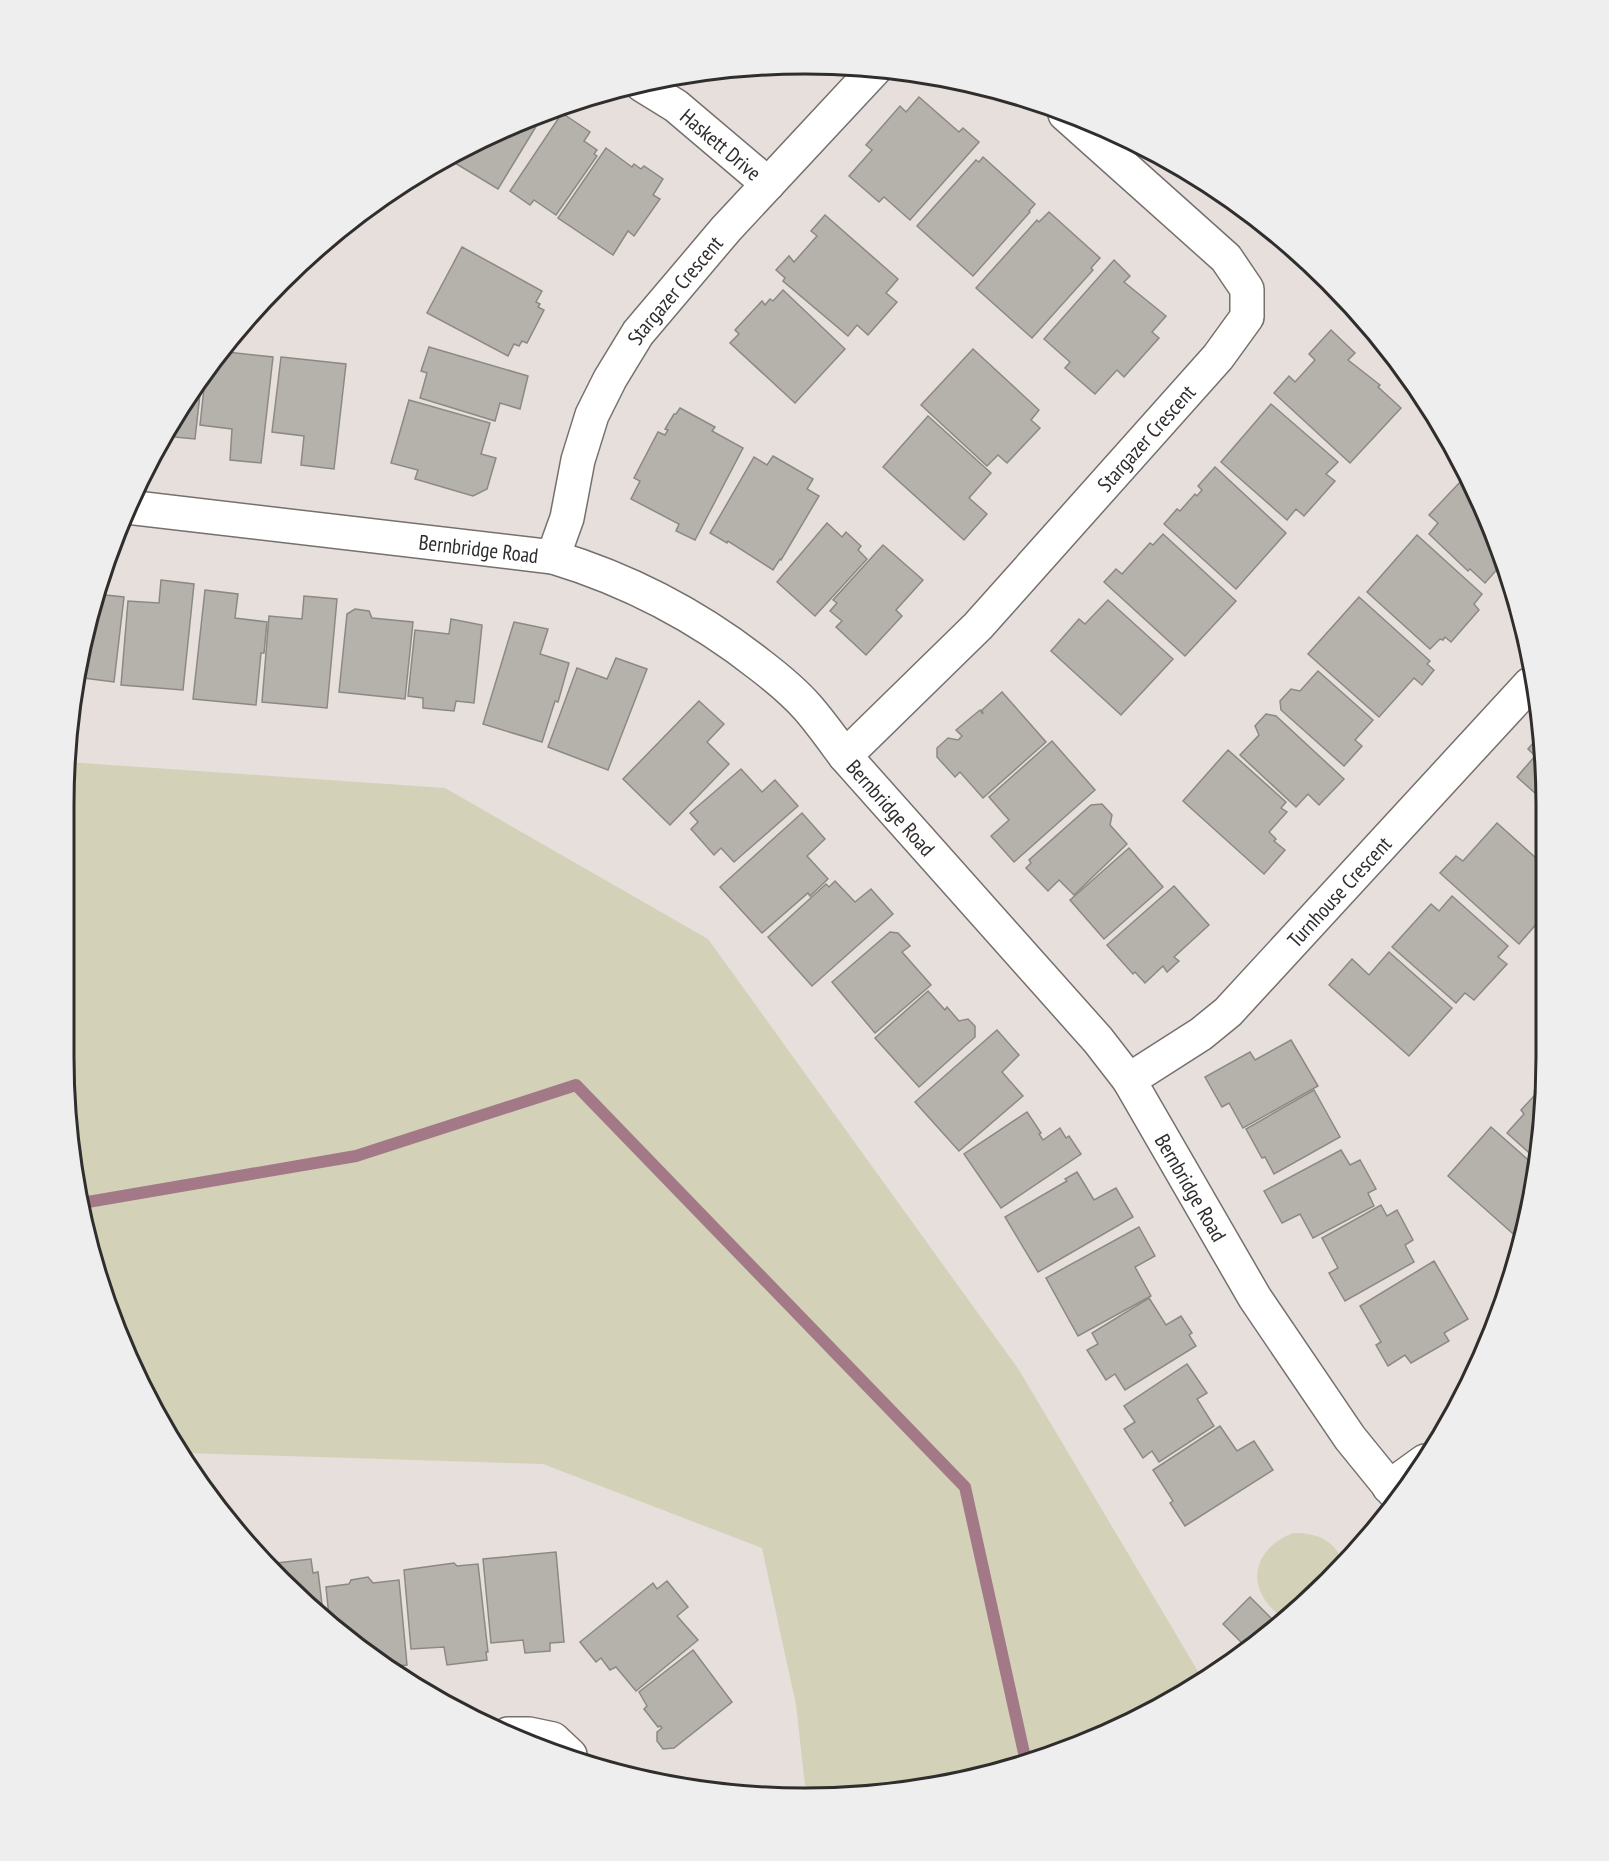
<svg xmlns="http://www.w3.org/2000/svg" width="1609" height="1861" viewBox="0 0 1609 1861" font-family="'PT Sans Narrow',sans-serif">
  <rect width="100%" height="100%" fill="#e6dfdb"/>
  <g fill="#d3d2b9">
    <path d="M68 762 445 788 708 939 1019 1370 1199 1673 1206 1678 1043 1759 853 1796 806 1795 796 1705 762 1548 543 1464 185 1453 140 1385 88 1248 63 1056Z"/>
    <path d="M1293 1533C1315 1532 1336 1540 1343 1564L1329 1581 1284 1618C1245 1593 1249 1550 1293 1533Z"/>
  </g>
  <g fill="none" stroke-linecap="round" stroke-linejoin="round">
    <path stroke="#a47987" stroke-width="12" d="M82 1203 356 1156 576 1085 965 1487 1026 1762"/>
  </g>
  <g fill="#b5b2ac" stroke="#8c8984" stroke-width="1.5">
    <path d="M919 97 959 132 963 128 979 142 910 220 884 197 879 202 849 176 872 150 866 145 900 106 906 112Z"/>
    <path d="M562 113 590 132 584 141 597 150 594 154 597 156 556 215 534 200 530 205 510 191Z"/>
    <path d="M541 114 543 115 498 189 445 157Z"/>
    <path d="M606 148 632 167 634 164 641 169 644 166 663 179 653 195 660 199 634 236 628 231 613 255 558 218Z"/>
    <path d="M983 157 1035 204 1029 211 1030 212 973 276 917 226 976 160 979 162Z"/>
    <path d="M1049 212 1100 258 1091 268 1093 270 1032 338 976 288 1037 220 1039 222Z"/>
    <path d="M825 215 898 279 886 293 897 302 868 335 857 325 848 336 783 281 785 278 776 270 789 256 794 262 817 236 811 231Z"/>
    <path d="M462 247 542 291 536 302 540 304 538 307 544 310 527 343 522 341 519 346 514 344 508 356 427 313Z"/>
    <path d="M1114 260 1130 276 1124 282 1166 316 1152 332 1159 338 1124 377 1117 370 1095 394 1065 368 1070 362 1044 339Z"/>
    <path d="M783 290 845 349 795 403 730 343 739 334 735 330 762 301 765 305 770 299 773 301Z"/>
    <path d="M1331 330 1355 353 1348 360 1380 385 1378 387 1401 408 1350 463 1274 393 1289 376 1295 382 1315 360 1309 354Z"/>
    <path d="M429 347 528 376 520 409 500 403 495 421 420 398 427 373 421 371Z"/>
    <path d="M973 349 1039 410 1031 420 1040 428 1007 463 998 455 987 466 921 405Z"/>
    <path d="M218 351 273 357 261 463 230 460 232 429 200 425 206 370Z"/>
    <path d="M281 357 346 364 334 469 301 465 304 436 272 432Z"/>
    <path d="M202 376 195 439 165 436Z"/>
    <path d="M409 400 490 423 481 454 496 458 487 489 473 496 415 479 418 470 391 463Z"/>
    <path d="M1271 404 1338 462 1326 474 1335 481 1304 516 1296 509 1287 520 1221 462Z"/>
    <path d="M680 408 715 427 712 431 743 448 695 540 676 531 679 524 631 499 640 481 634 478 658 432 665 435 668 430 665 429 674 414H676Z"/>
    <path d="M928 416 991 473 969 498 987 514 964 540 883 467Z"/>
    <path d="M773 456 813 479 807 489 819 496 781 560 780 559 773 570 728 541 727 543 710 533 754 457 767 465Z"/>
    <path d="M1215 467 1286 533 1236 589 1164 524 1177 509 1180 511 1195 494 1197 496 1202 490 1198 486Z"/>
    <path d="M1462 480 1471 487 1507 566 1508 574 1500 566 1485 583 1470 569 1468 571 1429 534 1438 523 1429 515Z"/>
    <path d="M827 523 842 537 846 532 861 546 858 550 867 559 815 616 777 582Z"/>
    <path d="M1163 534 1236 601 1185 656 1104 582 1116 569 1122 574 1150 543 1153 545Z"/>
    <path d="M1417 535 1482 594 1474 604 1479 610 1451 642 1445 637 1443 640 1440 639 1430 649 1367 592Z"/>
    <path d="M883 545 923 580 896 610 902 616 866 655 836 627 842 621 830 611 837 603 833 600Z"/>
    <path d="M161 580 194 584 183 690 121 685 128 601 159 603Z"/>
    <path d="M205 590 238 594 235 618 267 622 264 653H261L256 705 193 699Z"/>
    <path d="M96 594 124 597 114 682 76 677Z"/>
    <path d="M304 596 337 599 327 708 262 702 269 616 302 619Z"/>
    <path d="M1359 597 1430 661 1427 664 1434 670 1422 685 1414 678 1379 717 1308 654Z"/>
    <path d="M1108 600 1173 659 1121 715 1051 651 1079 619 1085 624Z"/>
    <path d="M355 609 369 611 372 618 413 622 405 699 339 692 347 614Z"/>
    <path d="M451 619 482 625 474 703 456 701 454 711 423 708V698L408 696 415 630 449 634Z"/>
    <path d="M514 622 548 629 540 654 569 663 558 702 555 701 542 742 483 724Z"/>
    <path d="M616 658 647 669 608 770 548 747 577 668 607 679Z"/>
    <path d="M1318 671 1373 720 1355 740 1362 746 1344 766 1281 710 1280 701 1291 689 1300 691Z"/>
    <path d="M1002 692 1046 742 983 798 960 772 955 777 937 757V748L948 738 958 740 962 736 956 730 980 710 983 714 982 710Z"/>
    <path d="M699 701 724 724 707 742 729 764 670 825 623 779Z"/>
    <path d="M1266 714 1276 716 1344 779 1319 805 1308 794 1296 807 1240 755 1259 735 1255 726Z"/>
    <path d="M1540 735 1544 756 1545 802 1517 777 1535 756 1528 749Z"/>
    <path d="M1052 741 1095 790 1014 862 991 836 1009 820 989 797Z"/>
    <path d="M1228 750 1286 802 1281 808 1287 812 1269 832 1276 839 1274 841 1285 850 1264 874 1183 801Z"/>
    <path d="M741 769 762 792 775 780 798 806 734 862 721 848 714 855 691 829 698 822 690 813Z"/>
    <path d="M1102 804 1112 815 1110 825 1127 844 1074 895 1059 880 1048 891 1026 868 1031 863 1029 860 1091 805Z"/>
    <path d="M802 813 825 839 807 856 828 879 810 896 808 893 762 933 720 887Z"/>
    <path d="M1497 823 1545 866V914L1519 944 1440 873 1456 856 1463 861Z"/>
    <path d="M1129 848 1163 887 1104 939 1070 900Z"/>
    <path d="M835 881 855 902 871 889 893 914 812 986 768 937 826 884 829 887Z"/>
    <path d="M1174 886 1209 925 1174 957 1179 961 1167 972 1163 966 1145 983 1135 972 1133 974 1107 945Z"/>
    <path d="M1452 896 1508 946 1498 957 1507 964 1474 1000 1465 993 1456 1003 1392 947 1431 904 1439 911Z"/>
    <path d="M890 932 898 933 910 946 902 952 931 985 875 1033 832 982Z"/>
    <path d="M1389 952 1452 1008 1409 1056 1329 985 1352 959 1369 975Z"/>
    <path d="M928 991 945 1010 947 1007 959 1021 968 1019 975 1026V1037L919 1087 875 1038Z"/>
    <path d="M997 1030 1019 1055 1002 1072 1023 1096 959 1151 915 1102Z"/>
    <path d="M1291 1040 1318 1086 1243 1128 1229 1103 1222 1107 1205 1077 1250 1052 1255 1060Z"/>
    <path d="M1314 1090 1340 1137 1274 1174 1265 1157 1262 1158 1246 1129Z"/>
    <path d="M1542 1093 1536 1159 1507 1133 1524 1114 1521 1110 1534 1096 1538 1099Z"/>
    <path d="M1027 1112 1041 1133 1039 1134 1043 1140 1060 1128 1066 1138 1069 1136 1081 1154 1001 1208 964 1154Z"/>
    <path d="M1491 1127 1535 1166 1532 1201 1520 1240 1448 1176Z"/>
    <path d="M1341 1150 1350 1165 1360 1160 1376 1189 1368 1193 1374 1206 1313 1238 1300 1214 1282 1223 1264 1191Z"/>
    <path d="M1077 1172 1094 1200 1116 1188 1133 1217 1038 1272 1005 1217 1067 1181 1065 1179Z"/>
    <path d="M1381 1205 1387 1216 1397 1210 1413 1240 1405 1245 1414 1262 1345 1301 1329 1273 1338 1268 1322 1238Z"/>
    <path d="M1139 1227 1155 1256 1135 1267 1151 1296 1078 1336 1046 1278Z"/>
    <path d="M1434 1261 1468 1319 1444 1333 1449 1341 1411 1363 1405 1355 1388 1366 1376 1345 1381 1342 1360 1306Z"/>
    <path d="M1149 1298 1166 1325 1181 1316 1192 1333 1189 1335 1196 1346 1125 1390 1115 1374 1106 1380 1087 1350 1098 1344 1092 1333Z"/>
    <path d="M1187 1364 1207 1393 1197 1399 1214 1426 1159 1462 1152 1451 1143 1458 1124 1429 1135 1422 1124 1406Z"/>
    <path d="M1220 1426 1237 1451 1254 1441 1273 1470 1185 1526 1170 1503 1173 1501 1153 1470Z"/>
    <path d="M556 1552 564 1642 550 1643V1651L525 1653 523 1640 491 1643 483 1559Z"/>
    <path d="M311 1559 313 1573 318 1572 323 1612 278 1572 277 1563Z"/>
    <path d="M454 1563 457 1566 478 1564 488 1652H486L487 1660 447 1665 444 1647 411 1649 404 1570Z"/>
    <path d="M368 1577 373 1583 399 1580 407 1665 386 1667 329 1617 326 1587 349 1584 351 1580Z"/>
    <path d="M667 1581 688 1607 677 1616 698 1640 636 1691 616 1667 610 1670 601 1658 596 1662 580 1642 653 1583 657 1589Z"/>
    <path d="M1250 1597 1277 1624 1247 1648 1223 1624Z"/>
    <path d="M693 1650 732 1702 674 1748 663 1749 657 1741V1732L662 1728 660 1726 658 1727 644 1709 647 1706 639 1692Z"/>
  </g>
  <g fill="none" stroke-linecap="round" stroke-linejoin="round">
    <g stroke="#76706d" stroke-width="36">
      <g id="minor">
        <path id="s1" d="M642 85 676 106 768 184"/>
        <path id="s2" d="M127 507 553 557C629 580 698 616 760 665 777 678 794 692 808 708 821 723 833 740 845 756L1098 1040 1129 1080 1255 1298 1350 1438 1398 1497"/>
        <path id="s3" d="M553 557 567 518 578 460 592 415 610 379 638 333 726 229 876 68"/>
        <path id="s4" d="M845 756 978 626 1218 357 1247 317V289L1226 258 1065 114"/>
        <path id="s5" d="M1129 1080 1201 1034 1228 1012 1530 684"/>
        <path d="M1389 1487 1425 1461"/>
        <path d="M508 1734H529L553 1739 570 1755"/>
      </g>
    </g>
    <use href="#minor" stroke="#fff" stroke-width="33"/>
  </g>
  <g text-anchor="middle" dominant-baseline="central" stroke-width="4.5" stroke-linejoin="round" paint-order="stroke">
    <g font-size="21" fill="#302e2c" stroke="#fff">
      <text stroke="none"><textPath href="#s1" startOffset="99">Haskett Drive</textPath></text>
      <text stroke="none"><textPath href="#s3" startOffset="298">Stargazer Crescent</textPath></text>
      <text stroke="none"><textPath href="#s4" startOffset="438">Stargazer Crescent</textPath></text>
      <text stroke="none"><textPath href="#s2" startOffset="354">Bernbridge Road</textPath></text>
      <text stroke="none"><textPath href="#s2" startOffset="858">Bernbridge Road</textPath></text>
      <text stroke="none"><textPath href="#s5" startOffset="284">Turnhouse Crescent</textPath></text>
      <text stroke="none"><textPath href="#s2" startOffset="1344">Bernbridge Road</textPath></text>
    </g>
  </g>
  <path d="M0 0H1609V1861H0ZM805 74H805A731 731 0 0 1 1536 805V1057A731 731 0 0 1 805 1788H805A731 731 0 0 1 74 1057V805A731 731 0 0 1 805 74Z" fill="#eee" fill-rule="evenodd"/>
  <path fill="none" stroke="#302e2c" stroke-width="3" d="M805 74H805A731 731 0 0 1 1536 805V1057A731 731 0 0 1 805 1788H805A731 731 0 0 1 74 1057V805A731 731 0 0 1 805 74Z"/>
</svg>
